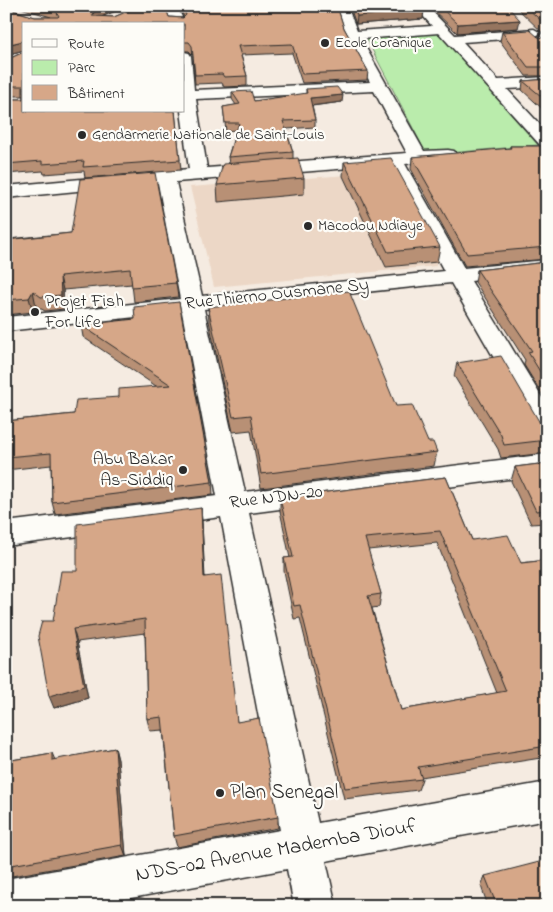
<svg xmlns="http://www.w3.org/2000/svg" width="553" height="912" viewBox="0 0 553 912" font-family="'Indie Flower',sans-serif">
  <rect width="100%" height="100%" fill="#f5ebe1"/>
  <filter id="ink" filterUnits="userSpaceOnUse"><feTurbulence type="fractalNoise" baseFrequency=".02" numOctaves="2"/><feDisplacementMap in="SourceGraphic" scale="10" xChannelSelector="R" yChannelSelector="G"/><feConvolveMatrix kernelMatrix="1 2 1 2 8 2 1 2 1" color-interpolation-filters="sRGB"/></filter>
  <g filter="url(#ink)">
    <path fill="#ecd7c6" d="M386 172 437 266 214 287 190 187Z"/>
    <path fill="#baecac" stroke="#728c6c" d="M439 33 538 145 427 155 366 38Z"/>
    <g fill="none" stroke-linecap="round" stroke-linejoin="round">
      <g stroke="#2b2b2b" stroke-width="3">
        <g id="minor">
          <path d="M164 6H177L185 24 184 25V24H171Z"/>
          <path d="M335 6H347L357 31 432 26 414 6H427L455 35 534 29 541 33 534 37 463 42 498 80 547 77V87L507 89 547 132V147L541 146 439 33 361 39 424 151 448 150 454 151 457 155 454 159 448 160 405 164 464 268 547 260V272L471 281 547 406V438L538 435 451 283 204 309 245 492 547 454V474L249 513 318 823 547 782V820L326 861 336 906H294L287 869 88 906H6V879L280 830 221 517 6 546V522L217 496 182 312 6 331V317L180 299 158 183 6 198V186L189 169 181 111H184V52L189 53 191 56 194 90 370 82 345 36ZM374 91 407 153 207 168 196 99ZM387 165 444 271 202 296 176 182Z"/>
        </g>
      </g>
      <use href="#minor" fill="#fdfcf7" fill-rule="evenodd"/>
    </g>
    <g fill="#b89075" stroke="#2b2b2b" fill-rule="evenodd">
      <path d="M14 6H128L103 16 114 17 140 6H165L169 17 183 18 184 17 179 6H337L344 28 368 71 367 80 302 83 292 53 241 55 247 76V86L224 87 222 83 195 84 193 55 189 51H184V24H24V111H175L181 170 85 178 84 171 44 174 43 171 6 174V99H23V96H6V60L24 52V50L6 55V8L35 17H51Z"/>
      <path d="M352 6H353L424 10 423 19 356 24 352 13Z"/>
      <path d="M429 6H507L518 28 457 33Z"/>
      <path d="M515 6H547V37Z"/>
      <path d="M502 32 547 38V76H526L500 41Z"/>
      <path d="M547 79V113L522 90 523 81Z"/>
      <path d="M306 89 342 102 312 106 315 120V127L286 129 293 152V158L304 178V194L218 202 217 185 229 164 228 157 236 130 226 131 223 107 236 105 232 99V92L254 101 306 94Z"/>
      <path d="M510 146H547V259L465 266 411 169 412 157 510 149Z"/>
      <path d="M344 162 440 247 437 262 386 267 343 176Z"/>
      <path d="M6 228 8 236V239L71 233 176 283 178 297 134 302 132 284 63 290 64 309 45 311 36 306 33 312 6 315Z"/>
      <path d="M547 262V402L524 365 525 360 475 282 477 270Z"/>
      <path d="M179 302 212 482 213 495 55 514 52 502 51 465 6 470V421L74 414 119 397 156 386 83 337 81 325 135 319Z"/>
      <path d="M208 307 396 406 437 452 434 466 261 488 251 430 233 432 209 321Z"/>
      <path d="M457 363 540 423 547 425V453L501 458 498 449 454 376Z"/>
      <path d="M547 463V523L531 524 511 481 515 467Z"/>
      <path d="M446 477 472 540 521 563 547 560V757L421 777 422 779 418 790 344 799 300 618 294 619 284 571V558H290L280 511V498ZM437 543 497 693 401 710 372 608 379 607 381 594 368 550Z"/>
      <path d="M201 508 205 577 237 722 278 817V828L177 847 174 836 163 730 150 731 147 719 145 633 77 642 88 698 54 708 53 621 77 571Z"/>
      <path d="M115 748 118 760 126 856 6 877V761L52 753 55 760Z"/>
      <path d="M485 876 547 906H488L481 886Z"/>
    </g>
    <g fill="#96755f" stroke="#2b2b2b">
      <path d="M106 6H128L96 19 92 16 95 11Z"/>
      <path d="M424 10 423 19 356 24 357 16Z"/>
      <path d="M520 20 518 28 457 33 458 24Z"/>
      <path d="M23 41 24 50 6 55V45Z"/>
      <path d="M343 95 342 102 310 106V98Z"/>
      <path d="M6 228 8 236 6 250Z"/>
      <path d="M60 276 63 290 64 309 61 295Z"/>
      <path d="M33 291 36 306 33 312 29 298Z"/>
      <path d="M201 508 202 521 205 590 204 577Z"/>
      <path d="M73 629 77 642 88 698 54 708 49 696Z"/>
      <path d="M115 748 118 760 126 856 122 845Z"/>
      <path d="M547 900V906H534L536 903Z"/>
    </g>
    <g fill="#d6a788" stroke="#2b2b2b" fill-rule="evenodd">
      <path d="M41 6H106L95 11 92 16 114 17 140 6H165L169 17 183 18 186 15 182 6H337L344 28 368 71 302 74 292 44 238 46 247 76 224 77 222 74 195 75 192 46 189 42H184V24H24V111H175L180 160 83 167 84 161 42 164V161L6 164V99H23V86H6V60L24 52 23 41 6 45V8L35 17H58L59 16 56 11Z"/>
      <path d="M353 6H420L424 10 357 16Z"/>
      <path d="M439 6H507L520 20 458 24Z"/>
      <path d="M525 6H547V26Z"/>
      <path d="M530 30 538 37 547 38V67H528L502 32Z"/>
      <path d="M547 79V101L523 81Z"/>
      <path d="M337 87 343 95 310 98 315 120 283 121 293 152 228 157 239 123H225L223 107 240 104 232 92 251 91 254 101 307 93 306 89Z"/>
      <path d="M510 146H547V247L467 254 412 157 511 148Z"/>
      <path d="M298 158 304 178 217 185 223 164Z"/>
      <path d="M391 158 440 247 388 252 344 162Z"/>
      <path d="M155 173 176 283 132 287 130 269 60 276 61 295 41 297 33 291 29 298 6 300V240L71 233 80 179Z"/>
      <path d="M547 262V383L528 352 532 351 477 270Z"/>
      <path d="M349 291 396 406 412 405 428 442H433L437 452 261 474 251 415 233 417 208 307Z"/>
      <path d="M179 302 212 482 52 502 51 453 6 457V421L74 414 76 400 119 397V389L171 385 81 325 135 319 134 307Z"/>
      <path d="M501 356 540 423 547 425V440L504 445 501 435 457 363Z"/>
      <path d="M547 463V510L536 511 515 467Z"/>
      <path d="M446 477 472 540 508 535 521 563 547 560V746L418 767 422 779 345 788 300 605 294 606 284 558 293 557 280 498ZM440 531 506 691 401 710 368 596 381 594 365 538Z"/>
      <path d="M201 508 204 577 221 575 237 722 259 718 278 817 174 836 162 717 147 719 145 619 73 629 84 686 49 696 38 636 42 621H53L61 571H77V524Z"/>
      <path d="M115 748 122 845 6 866V761L52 753V760Z"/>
      <path d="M547 860V900L536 903 537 906H497L485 876Z"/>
      <path d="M288 902V906H270Z"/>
    </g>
  </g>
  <g fill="#2b2b2b" stroke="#fdfcf7" stroke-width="2">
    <circle cx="325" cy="43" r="5"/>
    <circle cx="82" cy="135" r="5"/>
    <circle cx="308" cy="226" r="5"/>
    <circle cx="35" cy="312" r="5"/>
    <circle cx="183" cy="470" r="5"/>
    <circle cx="220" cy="793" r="5"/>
  </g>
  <g text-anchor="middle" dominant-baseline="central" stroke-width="4.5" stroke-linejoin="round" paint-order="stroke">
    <g font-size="15" fill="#2b2b2b" stroke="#fdfcf7" text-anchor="start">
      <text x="335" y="43">Ecole Coranique</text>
      <text x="92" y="135">Gendarmerie Nationale de Saint-Louis</text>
      <text x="318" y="226">Macodou Ndiaye</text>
    </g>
    <g font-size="18" fill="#2b2b2b" stroke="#fdfcf7">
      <text transform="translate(277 295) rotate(-6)">RueThierno Ousmane Sy</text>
      <text transform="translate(276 498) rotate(-7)">Rue NDN-20</text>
    </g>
    <g font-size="18" fill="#2b2b2b" stroke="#fdfcf7" text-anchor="start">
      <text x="45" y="302">Projet Fish<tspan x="45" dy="21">For Life</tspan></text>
      <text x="173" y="460" text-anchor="end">Abu Bakar<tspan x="173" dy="21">As-Siddiq</tspan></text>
    </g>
    <g font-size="21" fill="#2b2b2b" stroke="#fdfcf7" text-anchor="start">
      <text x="230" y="793">Plan Senegal</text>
    </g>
    <g font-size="21" fill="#2b2b2b" stroke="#fdfcf7">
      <text transform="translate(276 851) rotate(-10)">NDS-02 Avenue Mademba Diouf</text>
    </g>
  </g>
  <rect width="553" height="912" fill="none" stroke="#fdfcf7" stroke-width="25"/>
  <rect x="12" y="12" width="528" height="887" fill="none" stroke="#2b2b2b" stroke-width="2" filter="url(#ink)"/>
  <rect x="22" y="22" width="162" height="90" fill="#fdfcf7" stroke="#a9a8a5"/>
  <rect x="32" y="39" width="25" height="8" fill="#fdfcf7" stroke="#a9a8a5"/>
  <text x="68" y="48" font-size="15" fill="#2b2b2b">Route</text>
  <rect x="32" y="60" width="25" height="15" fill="#baecac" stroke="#a9a8a5"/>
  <text x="68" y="72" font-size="15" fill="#2b2b2b">Parc</text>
  <rect x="32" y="85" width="25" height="15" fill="#d6a788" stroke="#a9a8a5"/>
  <text x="68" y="98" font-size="15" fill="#2b2b2b">Bâtiment</text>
</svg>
